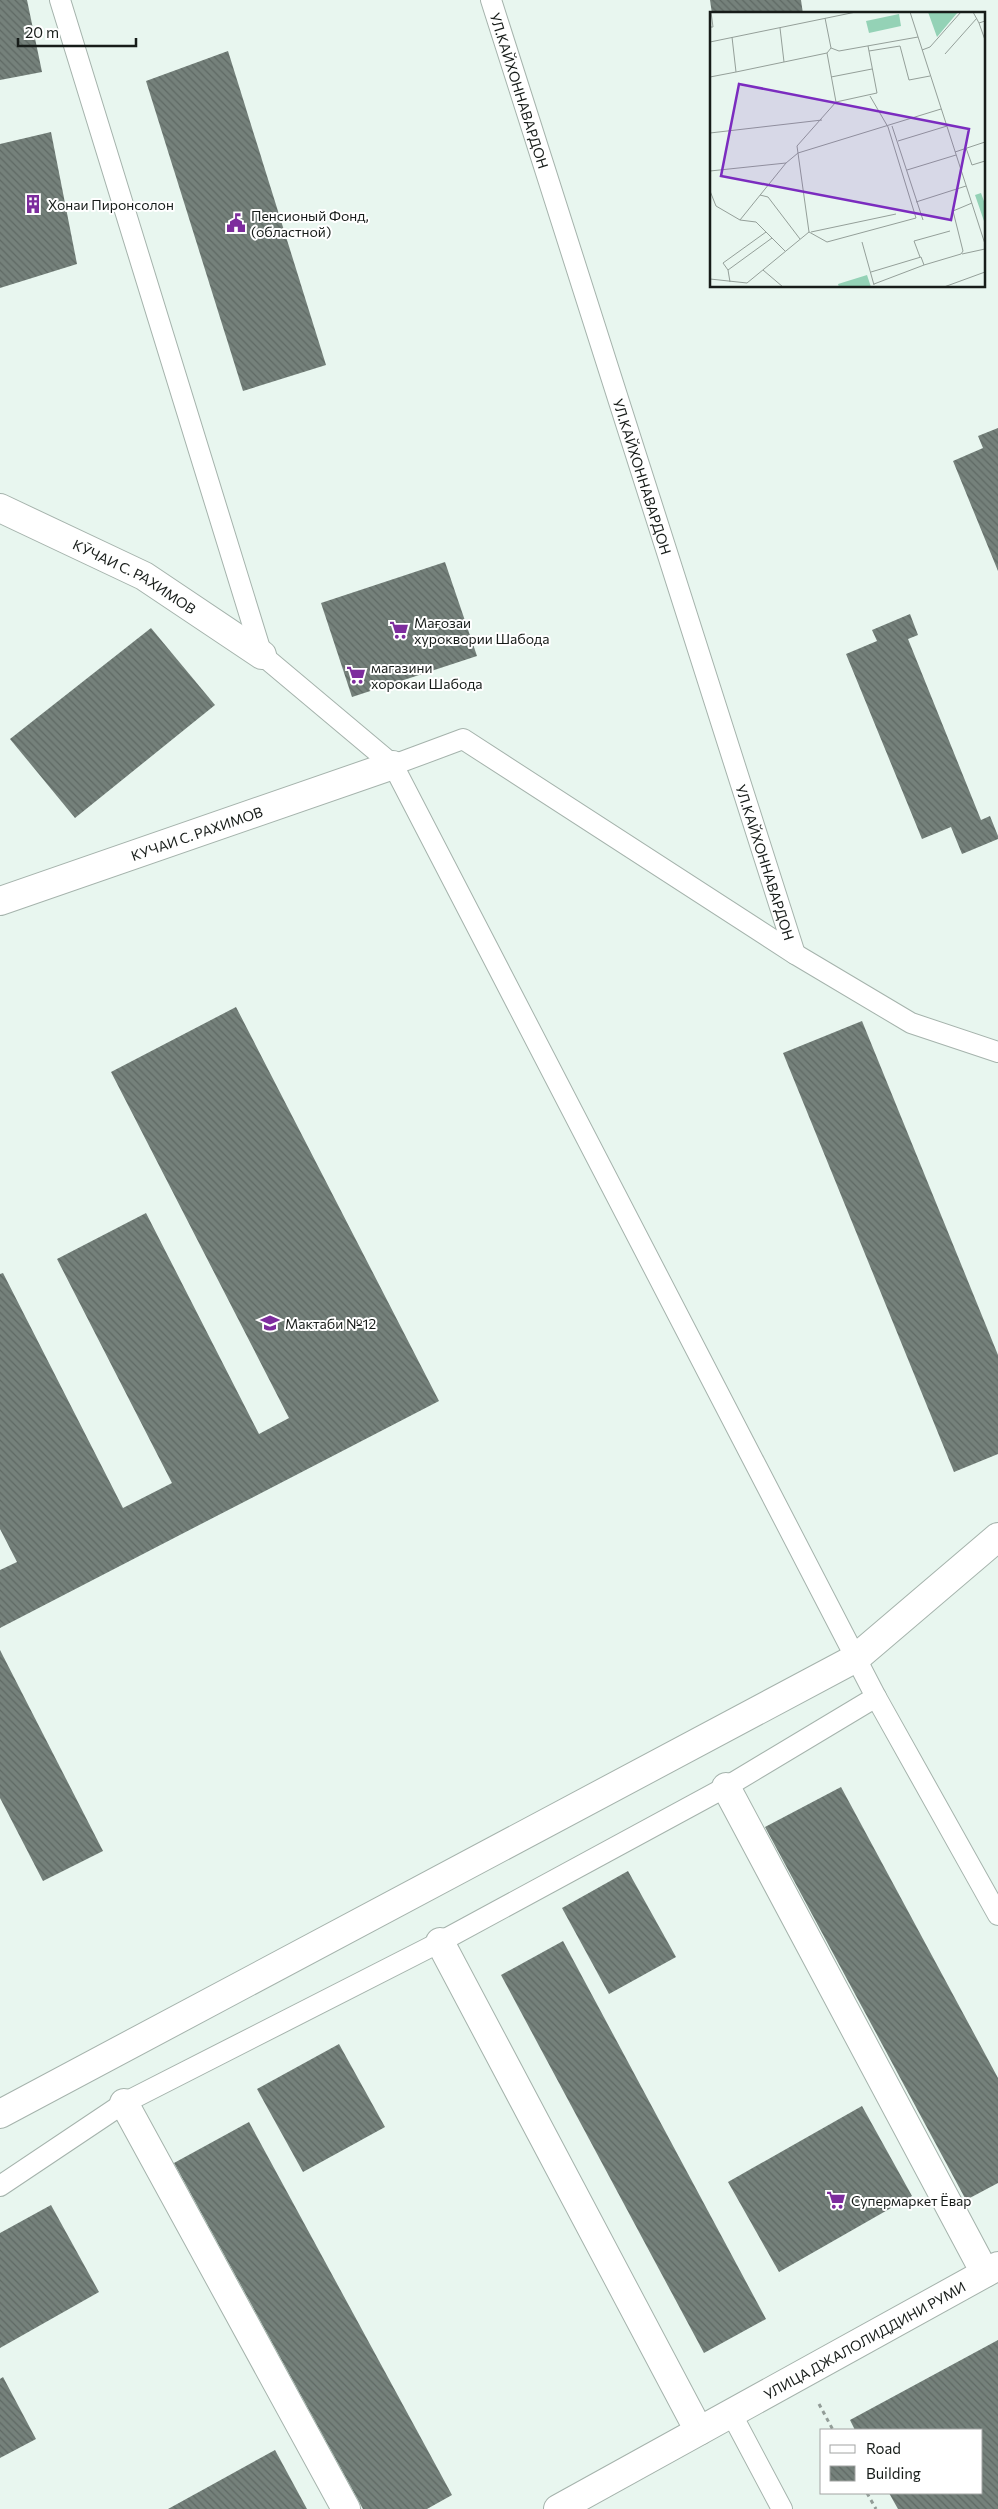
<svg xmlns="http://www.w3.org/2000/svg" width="998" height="2509" viewBox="0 0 998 2509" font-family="Commissioner,sans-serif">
  <defs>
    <pattern id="building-back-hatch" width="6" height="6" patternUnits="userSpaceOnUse" patternTransform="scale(1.25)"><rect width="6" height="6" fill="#75817b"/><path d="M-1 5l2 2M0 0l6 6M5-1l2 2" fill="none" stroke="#5f6964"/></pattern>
  </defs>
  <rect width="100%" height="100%" fill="#e8f6ef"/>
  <g fill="url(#building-back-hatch)">
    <path d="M0 0H27L42 72 0 80Z"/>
    <path d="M710 0H801L803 14H712Z"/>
    <path d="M228 51 326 365 243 391 146 81Z"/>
    <path d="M51 132 77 264 0 288V144Z"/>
    <path d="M998 428V571L953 461 983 448 978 436Z"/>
    <path d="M445 562 477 656 352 697 321 603Z"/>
    <path d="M910 614 918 635 908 639 981 820 990 816 998 836V839L962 854 951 827 922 839 846 654 877 641 872 630Z"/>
    <path d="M151 628 215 705 75 818 10 739Z"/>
    <path d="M236 1007 439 1401 0 1628V1570L17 1562 0 1529V1274L3 1273 123 1508 172 1483 57 1259 146 1213 259 1434 289 1418 111 1072Z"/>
    <path d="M862 1021 998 1355V1454L954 1472 783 1053Z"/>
    <path d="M0 1650 103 1851 43 1881 0 1798Z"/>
    <path d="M841 1787 998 2078V2183L966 2200 765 1827Z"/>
    <path d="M628 1871 676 1957 609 1994 562 1908Z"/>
    <path d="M563 1941 766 2319 704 2353 501 1975Z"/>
    <path d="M339 2044 385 2127 303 2172 257 2089Z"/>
    <path d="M862 2106 912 2196 779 2272 728 2182Z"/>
    <path d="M249 2122 452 2495 427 2509H363L174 2163Z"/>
    <path d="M51 2205 99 2292 0 2348V2233Z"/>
    <path d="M998 2340V2509H898L889 2493H982V2430H855L850 2420Z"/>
    <path d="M3 2377 36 2439 0 2458V2379Z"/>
    <path d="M275 2450 307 2509H168Z"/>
  </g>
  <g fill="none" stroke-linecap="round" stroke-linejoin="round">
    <g stroke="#a5b3ac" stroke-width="22">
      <g id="lane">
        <path d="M60 0 262 655 393 765 876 1697 998 1915"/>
        <path id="s1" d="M491 0 795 954"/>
        <path d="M393 765 463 739 795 954 911 1023 998 1052"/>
        <path d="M0 2186 124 2103 440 1942 726 1787 876 1697"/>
        <path d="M731 2413 782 2509"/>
      </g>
    </g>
    <g stroke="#a5b3ac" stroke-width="30">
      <g id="street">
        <path id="s2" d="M0 508 144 576 262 655"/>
        <path id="s3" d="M0 901 393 765"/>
        <path d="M726 1787 985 2273"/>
        <path d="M440 1942 699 2431"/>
        <path d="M124 2103 346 2509"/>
        <path d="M0 2114 856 1658 998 1537"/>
      </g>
    </g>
    <g stroke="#a5b3ac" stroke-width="30">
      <g id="secondary">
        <path id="s4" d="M558 2509 998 2266"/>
      </g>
    </g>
    <g stroke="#929c97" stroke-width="3" stroke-dasharray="4 4" stroke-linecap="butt">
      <path d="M819 2404 833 2430"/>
      <path d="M867 2493 876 2509"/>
    </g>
    <use href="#lane" stroke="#fff" stroke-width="20"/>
    <use href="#street" stroke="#fff" stroke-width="28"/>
    <use href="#secondary" stroke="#fff" stroke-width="28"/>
  </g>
  <defs>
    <g id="building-bare" transform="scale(1.5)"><path d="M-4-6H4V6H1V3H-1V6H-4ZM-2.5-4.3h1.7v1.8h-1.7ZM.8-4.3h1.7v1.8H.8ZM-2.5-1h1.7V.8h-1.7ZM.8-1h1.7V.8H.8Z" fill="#7d2c9d" stroke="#fff" stroke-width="2.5" paint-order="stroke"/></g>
    <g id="civic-bare" transform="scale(1.5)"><path d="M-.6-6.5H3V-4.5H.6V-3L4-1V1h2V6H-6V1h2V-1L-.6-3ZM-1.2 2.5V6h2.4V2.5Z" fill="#7d2c9d" stroke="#fff" stroke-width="2.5" paint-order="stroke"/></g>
    <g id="supermarket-bare" transform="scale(1.5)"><path d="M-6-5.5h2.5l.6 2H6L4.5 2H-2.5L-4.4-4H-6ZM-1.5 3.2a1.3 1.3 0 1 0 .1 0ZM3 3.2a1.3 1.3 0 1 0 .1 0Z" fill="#7d2c9d" stroke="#fff" stroke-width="2.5" paint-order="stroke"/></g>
    <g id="school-bare" transform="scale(1.5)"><path d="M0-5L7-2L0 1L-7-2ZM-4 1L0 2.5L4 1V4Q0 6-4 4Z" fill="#7d2c9d" stroke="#fff" stroke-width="2.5" paint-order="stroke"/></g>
  </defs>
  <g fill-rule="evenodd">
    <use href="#building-bare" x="33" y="204"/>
    <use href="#civic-bare" x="236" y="223"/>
    <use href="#supermarket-bare" x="399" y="630"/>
    <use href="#supermarket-bare" x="356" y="675"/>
    <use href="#school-bare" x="270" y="1323"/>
    <use href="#supermarket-bare" x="836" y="2200"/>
  </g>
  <g text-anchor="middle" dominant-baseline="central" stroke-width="4" stroke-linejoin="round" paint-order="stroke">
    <g font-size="14" fill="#171c19" stroke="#fff">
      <text stroke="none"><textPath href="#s1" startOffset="95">УЛ.КАЙХОННАВАРДОН</textPath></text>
      <text stroke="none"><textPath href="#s1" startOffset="500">УЛ.КАЙХОННАВАРДОН</textPath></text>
      <text stroke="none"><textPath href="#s2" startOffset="151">КӮЧАИ С. РАХИМОВ</textPath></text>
      <text stroke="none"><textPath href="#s3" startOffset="208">КУЧАИ С. РАХИМОВ</textPath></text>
      <text stroke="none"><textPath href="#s1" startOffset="905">УЛ.КАЙХОННАВАРДОН</textPath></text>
      <text stroke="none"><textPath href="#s4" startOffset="350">УЛИЦА ДЖАЛОЛИДДИНИ РУМИ</textPath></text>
    </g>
    <g font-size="14" fill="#171c19" stroke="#fff" text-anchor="start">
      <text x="48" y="204">Хонаи Пиронсолон</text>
      <text x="251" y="215">Пенсионый Фонд,<tspan x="251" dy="16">(областной)</tspan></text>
      <text x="414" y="622">Мағозаи<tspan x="414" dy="16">хуроквории Шабода</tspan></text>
      <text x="371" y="667">магазини<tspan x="371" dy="16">хорокаи Шабода</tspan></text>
      <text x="285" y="1323">Мактаби №12</text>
      <text x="851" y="2200">Супермаркет Ёвар</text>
    </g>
  </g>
  <g transform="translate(710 12)">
    <rect width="275" height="275" fill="#e8f6ef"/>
    <path d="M218 0H248L227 25ZM271 181 275 192V212L265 183ZM157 263 161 275H129L128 272Z" fill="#94d2b6"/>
    <path d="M189 2 191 14 159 21 156 9Z" fill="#94d2b6"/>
    <path fill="none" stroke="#949f99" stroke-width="1" d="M200 0 275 232M263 0 269 11 275 9M115 6 121 36 117 41 126 90M269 11 275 28M0 15H3L1 0M0 30 146 0M121 36 129 39 208 25M212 38 220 35 251 0M159 39 190 34 199 68 220 64M235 42 267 6M74 50 117 41M26 60 74 50 70 16M0 65 26 60 22 25M121 65 162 57M182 114 213 208M0 121 112 108M188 129 237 114M256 136 262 153 275 149M245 140 275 130M197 158 246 143M0 159 76 151 88 141 231 97M0 179 6 194 30 208 46 210 75 239M50 183 58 185 90 227M206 190 256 174M30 208 76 151M99 220 117 230 206 206 178 115 160 84M101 220 186 202M152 230 164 273M252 242 275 237M210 245 204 229 240 219M214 253 251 242 253 239 243 199 262 191M18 258 13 251 56 220M53 258 73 275M161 260 211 245 214 253 164 272M0 267 37 271 99 220 87 134 126 90 167 81 158 34M20 270 18 258 62 226M234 275 275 260"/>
    <path fill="#7b2cbf" fill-opacity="0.15" stroke="#7b2cbf" stroke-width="2.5" d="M29 72 259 117 241 208 11 164Z"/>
    <rect width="275" height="275" fill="none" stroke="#171c19" stroke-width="2.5"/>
  </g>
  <rect x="820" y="2429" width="162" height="65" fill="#ffffff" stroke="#a2a4a3"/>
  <rect x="830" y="2445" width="25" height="8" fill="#ffffff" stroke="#a2a4a3"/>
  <text x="866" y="2454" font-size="15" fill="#171c19">Road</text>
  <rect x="830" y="2466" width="25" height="15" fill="url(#building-back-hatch)" stroke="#a2a4a3"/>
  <text x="866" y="2479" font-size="15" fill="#171c19">Building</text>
  <path d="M18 38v8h118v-8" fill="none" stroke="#171c19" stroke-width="2.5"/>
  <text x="25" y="38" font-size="15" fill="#171c19" stroke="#ffffff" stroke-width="4" paint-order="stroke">20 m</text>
</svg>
